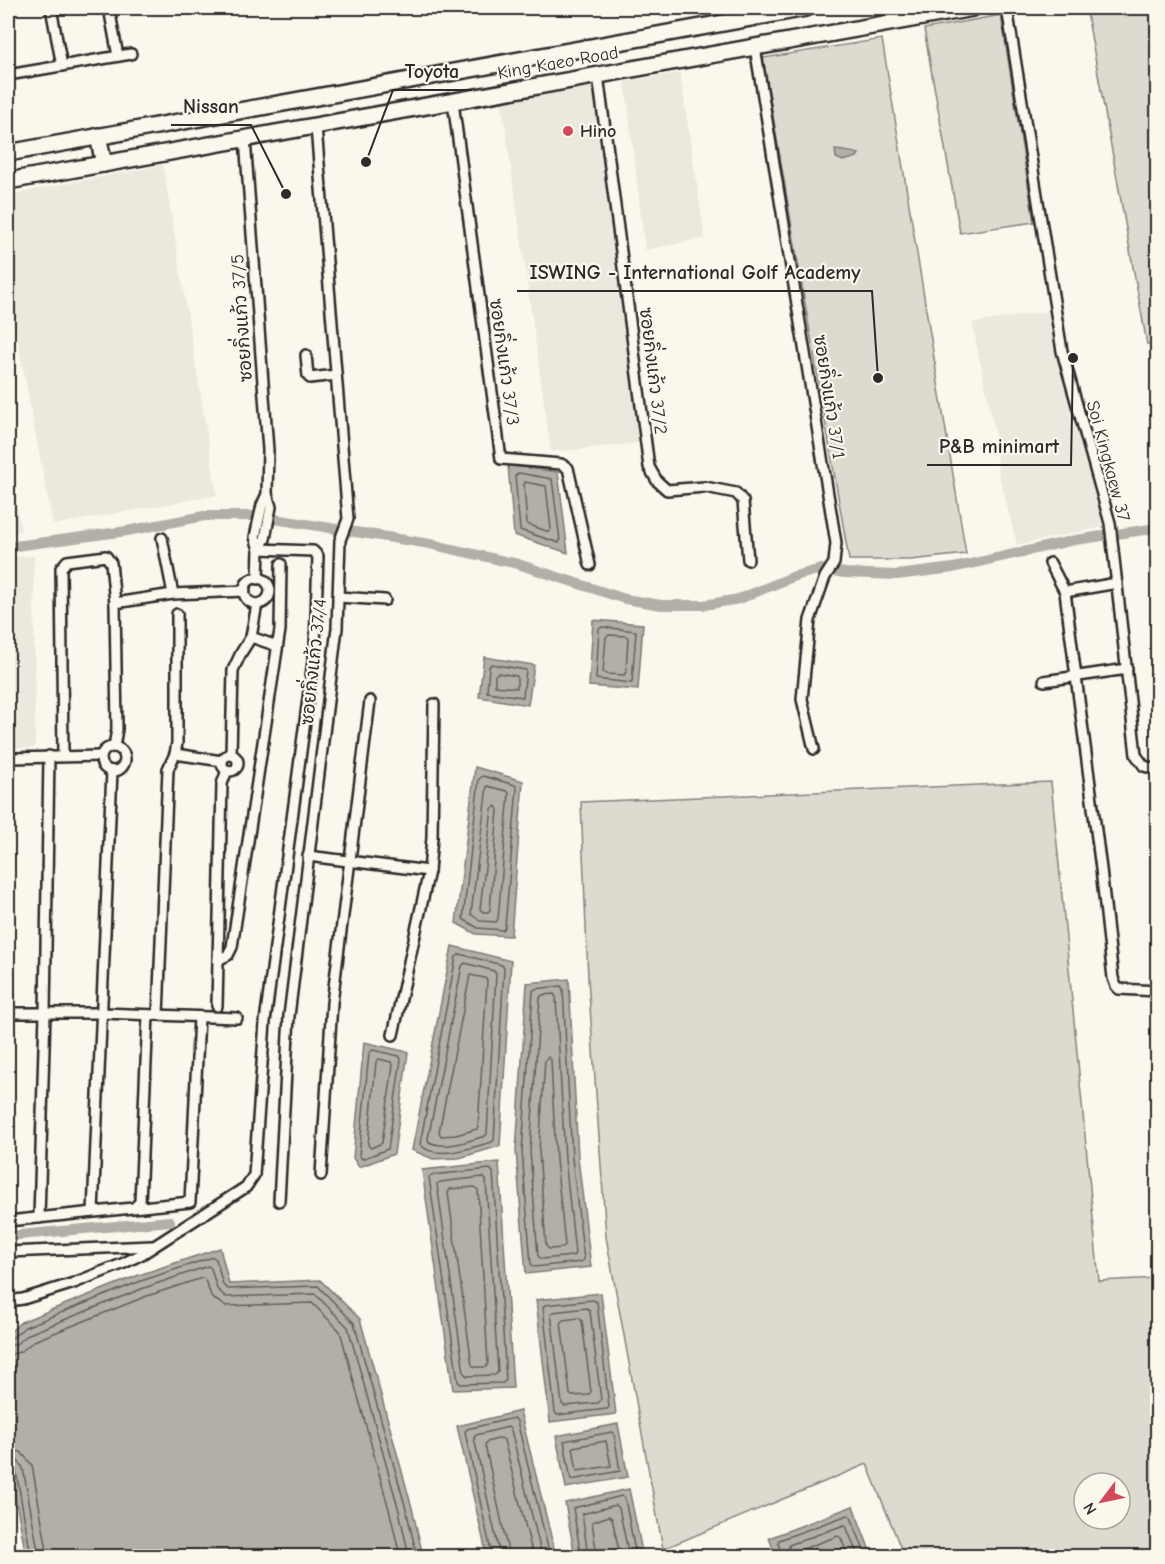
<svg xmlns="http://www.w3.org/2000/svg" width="1165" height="1564" viewBox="0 0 1165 1564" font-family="'Comic Neue','Playpen Sans Thai',sans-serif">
  <rect width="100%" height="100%" fill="#fbf7ec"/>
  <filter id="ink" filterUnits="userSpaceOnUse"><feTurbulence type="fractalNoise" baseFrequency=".0167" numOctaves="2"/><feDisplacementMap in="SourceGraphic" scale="12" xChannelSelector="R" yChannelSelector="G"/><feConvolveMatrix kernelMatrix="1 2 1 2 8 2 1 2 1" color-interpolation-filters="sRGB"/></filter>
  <g filter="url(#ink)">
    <g fill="#ebe8de">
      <path d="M680 73 705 238 645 250 625 81Z"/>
      <path d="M593 86 640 443 551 452 502 103Z"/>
      <path d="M163 165 217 495 53 525 8 289V195Z"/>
      <path d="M1049 311 1056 349 1103 527 1017 545 998 471 995 432 972 323Z"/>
      <path d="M8 451 21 531 8 533Z"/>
      <path d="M34 556 35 748H8V558Z"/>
    </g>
    <g fill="#dddad0" stroke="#84827e" stroke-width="1.5" fill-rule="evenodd">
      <path d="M1086 8H1157V342L1147 344Z"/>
      <path d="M1001 15 1034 222 960 233 924 29Z"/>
      <path d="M882 39 966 554 910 560H849L763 58Z"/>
      <path d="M1051 782 1099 1281 1157 1278V1556H904L867 1464 663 1549 606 1237 588 978 581 802ZM1084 1483H1120V1519H1084Z"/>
    </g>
    <g fill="#b1afa7" stroke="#7b7a75" stroke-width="1.5">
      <path d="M835 150C839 150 857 153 859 154L857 157 843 161 836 158Z"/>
      <path d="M508 465 558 472 568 553 514 535Z"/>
      <path d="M593 620 643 624 638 690 589 686Z"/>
      <path d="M484 657 534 665 528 705 479 697Z"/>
      <path d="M475 767 523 781 511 936 476 934 456 923Z"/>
      <path d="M452 946 511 961 500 1146 459 1158 433 1159 412 1150Z"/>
      <path d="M569 979 578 1158 591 1267 526 1274 516 1151 527 983Z"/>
      <path d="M364 1042 408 1052 394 1154 359 1167 353 1158Z"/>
      <path d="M499 1162 513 1388 453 1390 422 1170Z"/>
      <path d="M220 1248 229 1284 320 1280 360 1319 412 1508 423 1556H26L8 1457V1334L21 1322 139 1275Z"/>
      <path d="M601 1293 616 1414 550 1422 536 1300Z"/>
      <path d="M520 1411 556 1556H487L457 1426Z"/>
      <path d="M618 1424 628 1477 566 1488 556 1436Z"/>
      <path d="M629 1489 643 1556H575L565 1503Z"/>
      <path d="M853 1506 872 1556H776L769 1538Z"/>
    </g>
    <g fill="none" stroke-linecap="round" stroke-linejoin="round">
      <g stroke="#61605d" stroke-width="1.5">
        <path d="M519 473 552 479 560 540 559 543 520 530 515 476Z"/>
        <path d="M525 482 546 486 551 529 549 532 527 524 524 485Z"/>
        <path d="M602 627 636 631 632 683 596 679 599 629Z"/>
        <path d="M609 635 626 636 628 638 626 672 624 675 606 674 603 672 606 637Z"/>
        <path d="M491 664 526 670 523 697 487 692 489 667Z"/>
        <path d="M498 673 517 676V688L495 686V675Z"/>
        <path d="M483 776 515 785 517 788 505 927 503 930 478 928 463 919 479 779Z"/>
        <path d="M487 786 507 791 509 793 498 919 496 922 480 921 471 914Z"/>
        <path d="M496 806 498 810 490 910 488 912H483L480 909 492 809Z"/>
        <path d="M460 954 502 965 504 968 494 1140 492 1142C473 1147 434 1162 420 1144L456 957Z"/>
        <path d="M465 963 494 971 496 974 487 1134 485 1136C468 1141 446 1150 429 1142L428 1139 462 966Z"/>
        <path d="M470 975 485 978 487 981 478 1127 477 1129 456 1135 441 1136 439 1132Z"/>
        <path d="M561 986 563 989 572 1158 584 1260 581 1262 534 1267 531 1264 522 1151 533 991 535 989Z"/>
        <path d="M554 994 556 997 565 1159 575 1253 573 1256 541 1259 538 1256 530 1151 540 998 542 995Z"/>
        <path d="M373 1050 399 1056 401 1059 388 1149 362 1159 359 1155 369 1053Z"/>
        <path d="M548 1057 551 1060 556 1160 565 1245 563 1248 549 1249 546 1246 539 1151 545 1060Z"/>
        <path d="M379 1059 391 1062 393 1065 382 1143 371 1148 368 1145 376 1062Z"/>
        <path d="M490 1169 493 1172 506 1380 503 1383 460 1384 458 1381 429 1177 432 1175Z"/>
        <path d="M483 1177 486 1180 498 1372 495 1375 467 1376 464 1373 437 1184 440 1182Z"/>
        <path d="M475 1187 478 1190 488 1363 486 1367H475L472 1365 448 1193 450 1189Z"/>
        <path d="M593 1300 597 1302 609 1407 607 1409 557 1415 555 1412 543 1307 545 1305Z"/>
        <path d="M587 1308 590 1311 601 1400 598 1403 564 1406 562 1404 551 1314 553 1312Z"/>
        <path d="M579 1318 582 1321 591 1392 588 1395 572 1396 570 1394 561 1322 563 1320Z"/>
        <path d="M8 1338 13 1337 25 1327 141 1281 213 1257 216 1259 223 1285 228 1289 318 1286 354 1323 406 1509 417 1556"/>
        <path d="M8 1346 16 1344 29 1334 144 1288 208 1266 211 1268 217 1289 226 1297 315 1294 348 1327 399 1511 409 1556"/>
        <path d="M8 1355 20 1352 34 1341 147 1296 202 1278 205 1280 212 1298 226 1306 312 1303 340 1331 390 1513 400 1556"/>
        <path d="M612 1432 614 1434 620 1471 571 1480 564 1441Z"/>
        <path d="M606 1441 611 1466 577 1471 573 1447Z"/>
        <path d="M8 1449 21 1452 32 1465 48 1556"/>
        <path d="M8 1458 17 1460 23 1468 39 1556"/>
        <path d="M8 1465 13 1466 16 1471 31 1556"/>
        <path d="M492 1556 465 1432 467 1429 514 1418 517 1421 550 1556"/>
        <path d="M500 1556 474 1438 476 1435 508 1427 511 1430 542 1556"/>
        <path d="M509 1556 485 1445 487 1442 501 1438 504 1440 533 1556"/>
        <path d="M581 1556 573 1508 622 1496 625 1499 636 1556"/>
        <path d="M588 1556 582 1514 616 1505 619 1508 629 1556"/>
        <path d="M597 1556 592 1522 609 1516 612 1518 620 1556"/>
        <path d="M782 1556 778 1543 779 1540 848 1515 851 1517 866 1556"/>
        <path d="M789 1556V1545L844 1525 846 1526 858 1556"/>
        <path d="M798 1556 800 1550 838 1536 841 1538 848 1556"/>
      </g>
      <g stroke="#b1afa7" stroke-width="10">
        <path d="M8 547 127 531 204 516H256L430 544 518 564 625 599 661 605H704L739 599 795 576 821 569 845 573 897 575 953 568 1075 540 1158 528"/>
        <path d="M8 1236 170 1221"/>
      </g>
      <g stroke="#2b2b2b" stroke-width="14">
        <g id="minor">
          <path d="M51 8 62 66"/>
          <path d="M109 8 118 56"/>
          <path d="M1007 8 1062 351 1110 523 1136 755 1144 766 1158 770"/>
          <path d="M755 47 836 543 834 563 825 577 810 620 802 699 814 749"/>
          <path d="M8 75 131 54"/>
          <path d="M598 75 649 467 657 481 667 490 705 487 736 493 743 501 748 560"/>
          <path d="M453 102 501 459 561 464 568 468 590 565"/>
          <path d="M245 139 268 450 267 494 271 507 265 539 259 549"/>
          <path d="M306 355 308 376 310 378 336 375"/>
          <path d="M162 538 173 594"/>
          <path d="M1050 563 1065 592 1101 869 1113 978 1116 986 1119 989 1158 991"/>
          <circle cx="257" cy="591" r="13"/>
          <path d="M258 579 259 549 255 537 262 505 267 494"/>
          <path d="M1065 592 1117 583"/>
          <path d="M338 597 385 600"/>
          <path d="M251 637 277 646"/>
          <path d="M1044 681 1127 669"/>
          <circle cx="113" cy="759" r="12"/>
          <path d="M114 747 117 729 115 603 173 594 245 591"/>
          <path d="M175 754 222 761"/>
          <path d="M63 755 61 568 67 561 106 556 111 563 115 603"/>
          <path d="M231 755 233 670 241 653 251 637 257 604"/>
          <circle cx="230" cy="763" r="8"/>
          <path d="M8 761 11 758 101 756"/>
          <path d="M308 856 429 871"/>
          <path d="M218 960 228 955 232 947 280 630 281 564"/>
          <path d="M217 1006 222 784 227 770"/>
          <path d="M8 1013H102L237 1018"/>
          <path d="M158 1015 168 769 175 754 177 743V614"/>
          <path d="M393 1035 429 871 432 838 434 704"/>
          <path d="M321 1175 332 1003 370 701"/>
          <path d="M279 1201 289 1016 337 628 340 540 348 519 316 127"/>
          <path d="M136 1206 140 1202 148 1015"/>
          <path d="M93 1212 112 771"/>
          <path d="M39 1218 45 1013 49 756"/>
          <path d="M8 1221 190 1202 199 1017"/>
          <path d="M8 1252 152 1246"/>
          <path d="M8 1301 23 1299 74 1283 122 1264 142 1254 246 1187 254 1175 265 1022 315 646 318 556 313 551 259 549"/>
        </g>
      </g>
      <g stroke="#2b2b2b" stroke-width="20">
        <g id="primary">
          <path d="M98 136 104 164"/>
          <path d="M8 153 806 8"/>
          <path d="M8 181 973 8"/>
        </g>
      </g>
      <use href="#minor" stroke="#fbf7ec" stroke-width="9"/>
      <use href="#primary" stroke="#fbf7ec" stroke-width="15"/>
    </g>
  </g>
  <circle fill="#d1495b" stroke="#fbf7ec" stroke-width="2" cx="568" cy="131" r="6"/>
  <g text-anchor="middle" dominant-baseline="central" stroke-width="4.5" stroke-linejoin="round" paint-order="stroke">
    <g font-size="18" fill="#2b2b2b" stroke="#fbf7ec">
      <text transform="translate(558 63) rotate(-10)">King Kaeo Road</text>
      <text transform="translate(242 318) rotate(-94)">ซอยกิ่งแก้ว 37/5</text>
      <text transform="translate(504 362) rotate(82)">ซอยกิ่งแก้ว 37/3</text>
      <text transform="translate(653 371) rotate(83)">ซอยกิ่งแก้ว 37/2</text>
      <text transform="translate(829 397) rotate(81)">ซอยกิ่งแก้ว 37/1</text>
      <text transform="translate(1108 461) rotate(75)">Soi Kingkaew 37</text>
      <text transform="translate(314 662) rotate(-84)">ซอยกิ่งแก้ว 37/4</text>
    </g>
    <g font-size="18" font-weight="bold" fill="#2b2b2b" stroke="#fbf7ec" text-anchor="start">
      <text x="580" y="131">Hino</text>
    </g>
  </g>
  <path fill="none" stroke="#2b2b2b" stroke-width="2" d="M366 162L393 90H472M286 194L251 125H171M878 378L872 291H517M1073 358L1071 465H927"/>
  <g fill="#2b2b2b" stroke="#fbf7ec" stroke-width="2">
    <circle cx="366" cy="162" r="6"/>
    <circle cx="286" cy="194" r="6"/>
    <circle cx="878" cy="378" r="6"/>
    <circle cx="1073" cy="358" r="6"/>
  </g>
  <g font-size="20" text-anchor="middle" font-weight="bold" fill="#2b2b2b" stroke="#fbf7ec" stroke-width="4.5" stroke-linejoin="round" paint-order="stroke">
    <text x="432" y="78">Toyota</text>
    <text x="211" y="113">Nissan</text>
    <text x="695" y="279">ISWING - International Golf Academy</text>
    <text x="999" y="453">P&amp;B minimart</text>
  </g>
  <rect width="1165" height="1564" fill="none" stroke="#fbf7ec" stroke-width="30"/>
  <rect x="15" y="15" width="1135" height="1534" fill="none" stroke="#2b2b2b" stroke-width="2" filter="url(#ink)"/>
  <g transform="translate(1102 1501) rotate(238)"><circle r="28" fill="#fbf7ec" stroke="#a8a59f" stroke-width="1.5"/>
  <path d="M0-4.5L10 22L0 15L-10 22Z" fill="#d1495b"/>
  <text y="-9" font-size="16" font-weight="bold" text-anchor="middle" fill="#2b2b2b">N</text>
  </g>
</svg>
